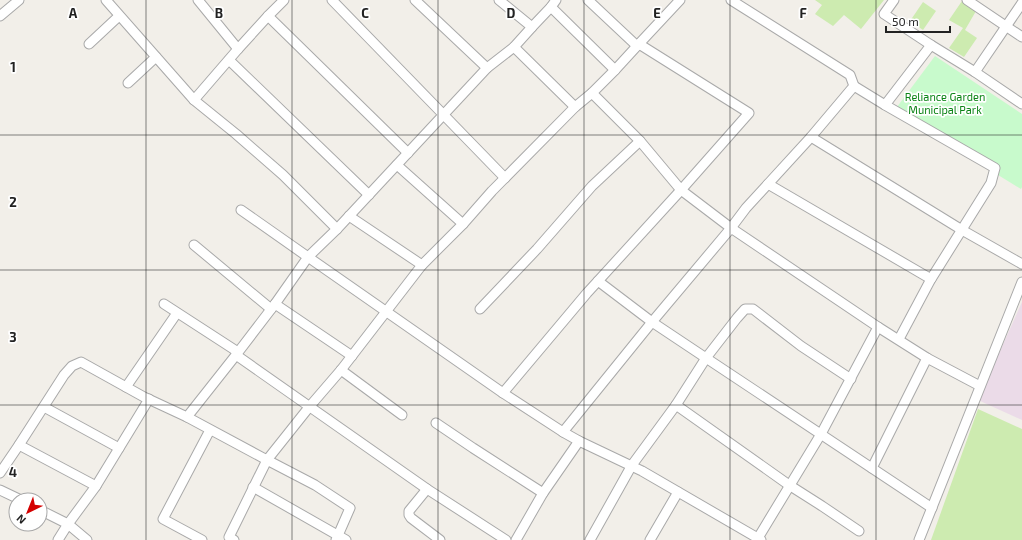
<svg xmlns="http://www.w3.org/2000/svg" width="1022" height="540" viewBox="0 0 1022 540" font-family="'Exo 2',sans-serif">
  <rect width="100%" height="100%" fill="#f2efe9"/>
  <path fill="#ebdbe8" d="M1022 302V420L978 400Z"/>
  <g fill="#cdebb0">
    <path d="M815 0H884L861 29 844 15 833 26 815 14 822 5Z"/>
    <path d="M962 1 976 11 965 30 977 38 964 57 949 48 963 28 949 20Z"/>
    <path d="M923 2 936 11 923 30 910 21Z"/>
    <path d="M978 409 1022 429V540H931Z"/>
  </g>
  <path fill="#c8facc" d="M935 56 1022 114V187L1021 189 894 111Z"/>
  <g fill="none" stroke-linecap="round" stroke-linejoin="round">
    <g stroke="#a9a9a9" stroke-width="11">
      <g id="minor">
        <path d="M106 0 194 100 238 49"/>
        <path d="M198 0 238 49 268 16 284 0"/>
        <path d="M332 0 505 178"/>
        <path d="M415 0 487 68"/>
        <path d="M499 0 532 27"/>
        <path d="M556 0 551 7 532 27 514 47 487 68 337 229 308 257 503 393 563 432 579 441 642 471 761 540"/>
        <path d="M588 0 637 46"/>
        <path d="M894 0 884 14 931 45 975 72 1022 104"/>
        <path d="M967 0 1022 37"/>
        <path d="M551 7 615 70"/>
        <path d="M0 16 19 0"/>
        <path d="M268 16 408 153"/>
        <path d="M89 44 119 16"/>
        <path d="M639 44 749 113 681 190 598 281 652 322 706 358 932 508"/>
        <path d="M514 47 575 107"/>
        <path d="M229 60 369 195"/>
        <path d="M975 72 1022 3"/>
        <path d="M128 83 156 57"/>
        <path d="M854 86 885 105 995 168 991 183 931 279 899 339"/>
        <path d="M592 93 640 141 681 190 731 228 878 327 821 434 758 538"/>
        <path d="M194 100 236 134 283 175 337 229"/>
        <path d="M885 105 931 45"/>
        <path d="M811 137 962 230 1022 264"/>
        <path d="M397 165 463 224"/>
        <path d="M768 184 931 279"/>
        <path d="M241 210 308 257 275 304 236 355 427 489 506 540"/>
        <path d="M349 216 422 265"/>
        <path d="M194 245 271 309"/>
        <path d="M164 304 238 352"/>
        <path d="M275 304 352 356"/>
        <path d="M480 309 537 249 592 186 640 141"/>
        <path d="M878 327 927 358 980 386"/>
        <path d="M341 370 402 415"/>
        <path d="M126 387 177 313"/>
        <path d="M503 393 587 293 598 281"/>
        <path d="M676 405 789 485 822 506 859 531"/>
        <path d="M44 407 119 448"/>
        <path d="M187 417 267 460 310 406 341 370 422 265 463 224 492 191 575 107 592 93 615 70 637 46 680 0"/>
        <path d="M436 423 473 448 543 493"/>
        <path d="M563 432 652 322 731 228 746 208 811 137 854 86 850 75 731 0"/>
        <path d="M19 445 96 486"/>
        <path d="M872 468 927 358"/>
        <path d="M0 473 19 445 64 375 72 366 81 362 144 397 187 417 236 355"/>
        <path d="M253 487 346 540"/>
        <path d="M427 489 409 511V515L411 518 440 540"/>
        <path d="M0 490 21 500"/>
        <path d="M40 510 68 524 87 540"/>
        <path d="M58 540 68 524 96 486 149 399"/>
        <path d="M202 540 163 519 210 430"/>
        <path d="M234 540 229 537 267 460 315 485 350 508 336 540"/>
        <path d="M516 540 543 493 579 441"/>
        <path d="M590 540 632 465 676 405 706 358 737 318 745 309H753L801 346 851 379"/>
        <path d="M650 540 678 492"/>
        <path d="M919 540 1022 282"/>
      </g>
    </g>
    <use href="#minor" stroke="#fff" stroke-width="9"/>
  </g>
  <path fill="none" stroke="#222" stroke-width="1" stroke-opacity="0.55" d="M146 0V540M292 0V540M438 0V540M584 0V540M730 0V540M876 0V540M0 135H1022M0 270H1022M0 405H1022"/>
  <g text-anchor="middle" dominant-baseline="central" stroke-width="3.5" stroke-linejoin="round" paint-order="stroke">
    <g font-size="11" fill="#0c8416" stroke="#fff">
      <text x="945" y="96">Reliance Garden<tspan x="945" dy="13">Municipal Park</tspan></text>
    </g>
  </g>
  <g font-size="13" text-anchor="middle" font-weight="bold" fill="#222" stroke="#fff" stroke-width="3.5" stroke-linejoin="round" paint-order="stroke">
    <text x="73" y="18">A</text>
    <text x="219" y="18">B</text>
    <text x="365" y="18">C</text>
    <text x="511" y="18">D</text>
    <text x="657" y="18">E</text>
    <text x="803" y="18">F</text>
    <text x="13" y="72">1</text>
    <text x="13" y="207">2</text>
    <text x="13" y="342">3</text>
    <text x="13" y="477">4</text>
  </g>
  <g transform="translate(28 512) rotate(223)"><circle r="19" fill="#ffffff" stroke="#a7a7a7"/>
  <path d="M0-3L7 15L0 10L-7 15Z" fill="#d40000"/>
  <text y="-6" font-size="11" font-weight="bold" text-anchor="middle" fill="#222222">N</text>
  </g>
  <path d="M886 26v6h64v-6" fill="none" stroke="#222222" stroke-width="2"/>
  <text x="892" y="26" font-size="12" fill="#222222" stroke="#ffffff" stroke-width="3" paint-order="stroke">50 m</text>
</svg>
